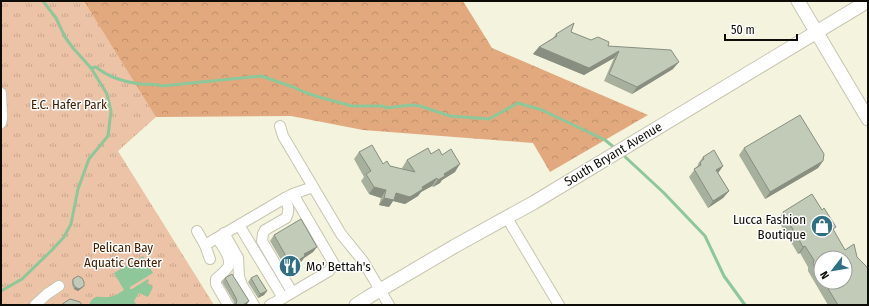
<svg xmlns="http://www.w3.org/2000/svg" width="869" height="306" viewBox="0 0 869 306" font-family="'Fira Sans Condensed',sans-serif">
  <defs>
    <pattern id="forest-crowns" width="20" height="18" patternUnits="userSpaceOnUse"><rect width="20" height="18" fill="#e2a97f"/><path d="M2 6a3 3 0 1 1 6 0M12 15a3 3 0 1 1 6 0" fill="none" stroke="#c1906c"/></pattern>
    <pattern id="park-tufts" width="24" height="20" patternUnits="userSpaceOnUse"><rect width="24" height="20" fill="#ecc3a6"/><path d="M3 7l-1-3M5 7V3M7 7l1-3M15 17l-1-3M17 17v-4M19 17l1-3" fill="none" stroke="#c9a68d"/></pattern>
  </defs>
  <rect width="100%" height="100%" fill="#f4f3dd"/>
  <path fill="url(#forest-crowns)" d="M17 1H463L492 48 648 115 550 172 533 143 363 130 291 116 156 117 85 105Z"/>
  <path fill="url(#park-tufts)" d="M1 1H84L156 117 118 151 214 305H1Z"/>
  <path fill="#8ec799" d="M143 256 153 273 130 287V289H132L148 279 149 281 147 283 153 287 148 297 139 293 134 301 136 304 139 305H89C94 293 99 298 109 297 114 297 119 293 124 290L114 273Z"/>
  <g fill="none" stroke-linecap="round" stroke-linejoin="round">
    <g stroke="#8ec799" stroke-width="3">
      <path d="M91 68 96 67C108 77 125 82 140 84 147 85 156 83 162 86L261 76 293 87 304 92 319 97 352 106H383L386 108 411 105 420 106 450 116 489 119 518 103 542 110 605 140 616 149"/>
      <path d="M621 153 664 193 705 236 724 276 745 305"/>
      <path d="M1 291 22 279 52 250 64 237 71 224 78 189 89 159 108 136 111 111 107 94 91 68 73 48 65 37 56 18 43 1"/>
    </g>
    <g stroke="#c8c6b1" stroke-width="12">
      <g id="minor">
        <path d="M1 93 2 118 1 123"/>
        <path d="M280 126 283 136 341 234 363 261 389 305"/>
        <path d="M285 198C288 205 290 211 286 218L265 230 263 234 262 241 292 292"/>
        <path d="M507 218 559 305"/>
        <path d="M239 225 283 298 329 271 334 264 293 194"/>
        <path d="M197 231 205 245 285 198 293 194 313 187"/>
        <path d="M224 233 238 258 239 277 242 285 254 305"/>
        <path d="M217 238C221 245 233 258 228 267 225 272 220 275 216 279V284L228 305"/>
        <path d="M205 245 210 259"/>
        <path d="M35 305 47 294 59 286"/>
        <path d="M270 305 283 298"/>
      </g>
    </g>
    <g stroke="#c8c6b1" stroke-width="15">
      <g id="major">
        <path d="M798 1 868 119"/>
        <path d="M356 305 370 296 455 246 533 203 868 1"/>
      </g>
    </g>
    <use href="#minor" stroke="#fff" stroke-width="10"/>
    <use href="#major" stroke="#fff" stroke-width="13"/>
  </g>
  <g fill="#a7af9d" fill-rule="evenodd">
    <path d="M571 32 591 40 608 46 673 69 632 94 604 81 614 58 584 75 533 54 539 47 553 38 556 34Z"/>
    <path d="M744 148 823 161 818 168 765 199 739 155Z"/>
    <path d="M359 152 383 164 403 170 402 168 407 160 431 154 442 155 455 172 442 180 440 183 433 187 432 186 421 192 418 196 405 204 393 201 389 207 379 205 381 198 369 194 361 181 364 177 354 159Z"/>
    <path d="M703 157 723 166 718 173 729 191 723 198 708 208 689 177 698 165V164Z"/>
    <path d="M783 212 833 230 868 305H828L808 271V267L800 253 798 254 778 220ZM821 258 845 282H821Z"/>
    <path d="M274 235 317 247 313 252 304 258 301 262 287 270 270 241Z"/>
    <path d="M225 278 249 301 246 305H234V302L222 282Z"/>
    <path d="M251 278 267 291 264 295 258 298 248 282Z"/>
    <path d="M73 279 82 288 78 291 74 289 72 285V281Z"/>
  </g>
  <g fill="#888e80">
    <path d="M539 47 619 51 614 58 584 75 533 54Z"/>
    <path d="M679 62 673 69 632 94 637 87Z"/>
    <path d="M823 161 818 168 765 199 770 192Z"/>
    <path d="M460 164 455 172 442 180 440 183 433 187 438 180 444 174Z"/>
    <path d="M723 166 718 173 716 170Z"/>
    <path d="M437 178 432 186 421 192 418 196 405 204 393 201 389 207 379 205 384 198 396 193 422 187Z"/>
    <path d="M374 187 386 190 381 198 369 194Z"/>
    <path d="M729 191 723 198 708 208 713 201Z"/>
    <path d="M805 246 800 253 798 254 803 247Z"/>
    <path d="M317 247 313 252 304 258 301 262 287 270 291 265 304 254Z"/>
    <path d="M84 286 82 288 78 291 74 289 75 287Z"/>
    <path d="M267 291 264 295 258 298 260 294Z"/>
    <path d="M249 301 246 305H243Z"/>
  </g>
  <g fill="#c2cbb7" stroke="#888e80">
    <path d="M574 23 571 32 591 40 598 37 609 42 608 46 671 50 679 62 637 87 609 74 619 51 589 68 539 47 557 36 556 34Z"/>
    <path d="M800 115 824 154 823 161 770 192 744 148Z"/>
    <path d="M372 145 383 164 387 161 390 166 415 172 407 160 428 148 431 154 439 149 442 155 451 149 460 164 444 174 445 176 438 180 437 178 422 187 423 189 410 197 396 193 394 200 384 198 386 190 374 187 366 174 371 171 359 152Z"/>
    <path d="M714 150 723 166 716 170 729 191 713 201 694 169 701 165 700 162 704 159 703 157Z"/>
    <path d="M812 194 822 210 824 208 836 227 833 229 845 250 854 244 857 257 866 266 868 269V305H838L824 282H845V258H821V277L813 264 814 260 805 246 803 247 783 212Z"/>
    <path d="M301 219 317 247 304 254 305 256 291 265 274 235Z"/>
    <path d="M232 274 249 301 243 305H237L236 304 237 301 236 298 225 278Z"/>
    <path d="M257 275 267 291 260 294 251 278Z"/>
    <path d="M78 276 82 278 84 282V286L79 289 75 287 73 283V279Z"/>
    <path d="M70 299 80 302 82 305H61Z"/>
  </g>
  <defs>
    <g id="shop-disc" transform="scale(1.15)"><circle r="9.5" fill="#2e7082" stroke="#fff"/><path d="M-5-2.5h2.3a2.7 3.5 0 0 1 5.4 0H5L5.5 6h-11ZM-1.5-2.5h3a1.5 2.3 0 0 0-3 0Z" fill="#fff"/></g>
    <g id="restaurant-disc" transform="scale(1.15)"><circle r="9.5" fill="#2e7082" stroke="#fff"/><path d="M-5-6h1v4h1v-4h1v4h1v-4h1v5L-1.5 .5V6h-2V.5L-5-1ZM5-6V6H3V1.5H1.5Q1.5-4 5-6Z" fill="#fff"/></g>
  </defs>
  <g fill-rule="evenodd">
    <use href="#shop-disc" x="822" y="226"/>
    <use href="#restaurant-disc" x="290" y="266"/>
  </g>
  <g text-anchor="middle" dominant-baseline="central" stroke-width="3" stroke-linejoin="round" paint-order="stroke">
    <g font-size="13" fill="#452000" stroke="#fff">
      <text x="69" y="104">E.C. Hafer Park</text>
      <text x="123" y="247">Pelican Bay<tspan x="123" dy="15">Aquatic Center</tspan></text>
    </g>
    <g font-size="13" fill="#0d0c06" stroke="#fff">
      <text transform="translate(613 154) rotate(-31)">South Bryant Avenue</text>
    </g>
    <g font-size="13" fill="#0d0c06" stroke="#fff" text-anchor="end">
      <text x="806" y="219">Lucca Fashion<tspan x="806" dy="15">Boutique</tspan></text>
      <text x="306" y="266" text-anchor="start">Mo' Bettah's</text>
    </g>
  </g>
  <rect width="869" height="306" fill="none" stroke="#0d0c06" stroke-width="4"/>
  <g transform="translate(833 270) rotate(239)"><circle r="19" fill="#ffffff" stroke="#9e9e9b"/>
  <path d="M0-3L7 15L0 10L-7 15Z" fill="#2e7082"/>
  <text y="-6" font-size="11" font-weight="bold" text-anchor="middle" fill="#0d0c06">N</text>
  </g>
  <path d="M725 34v6h72v-6" fill="none" stroke="#0d0c06" stroke-width="2"/>
  <text x="731" y="34" font-size="12" fill="#0d0c06" stroke="#ffffff" stroke-width="3" paint-order="stroke">50 m</text>
</svg>
